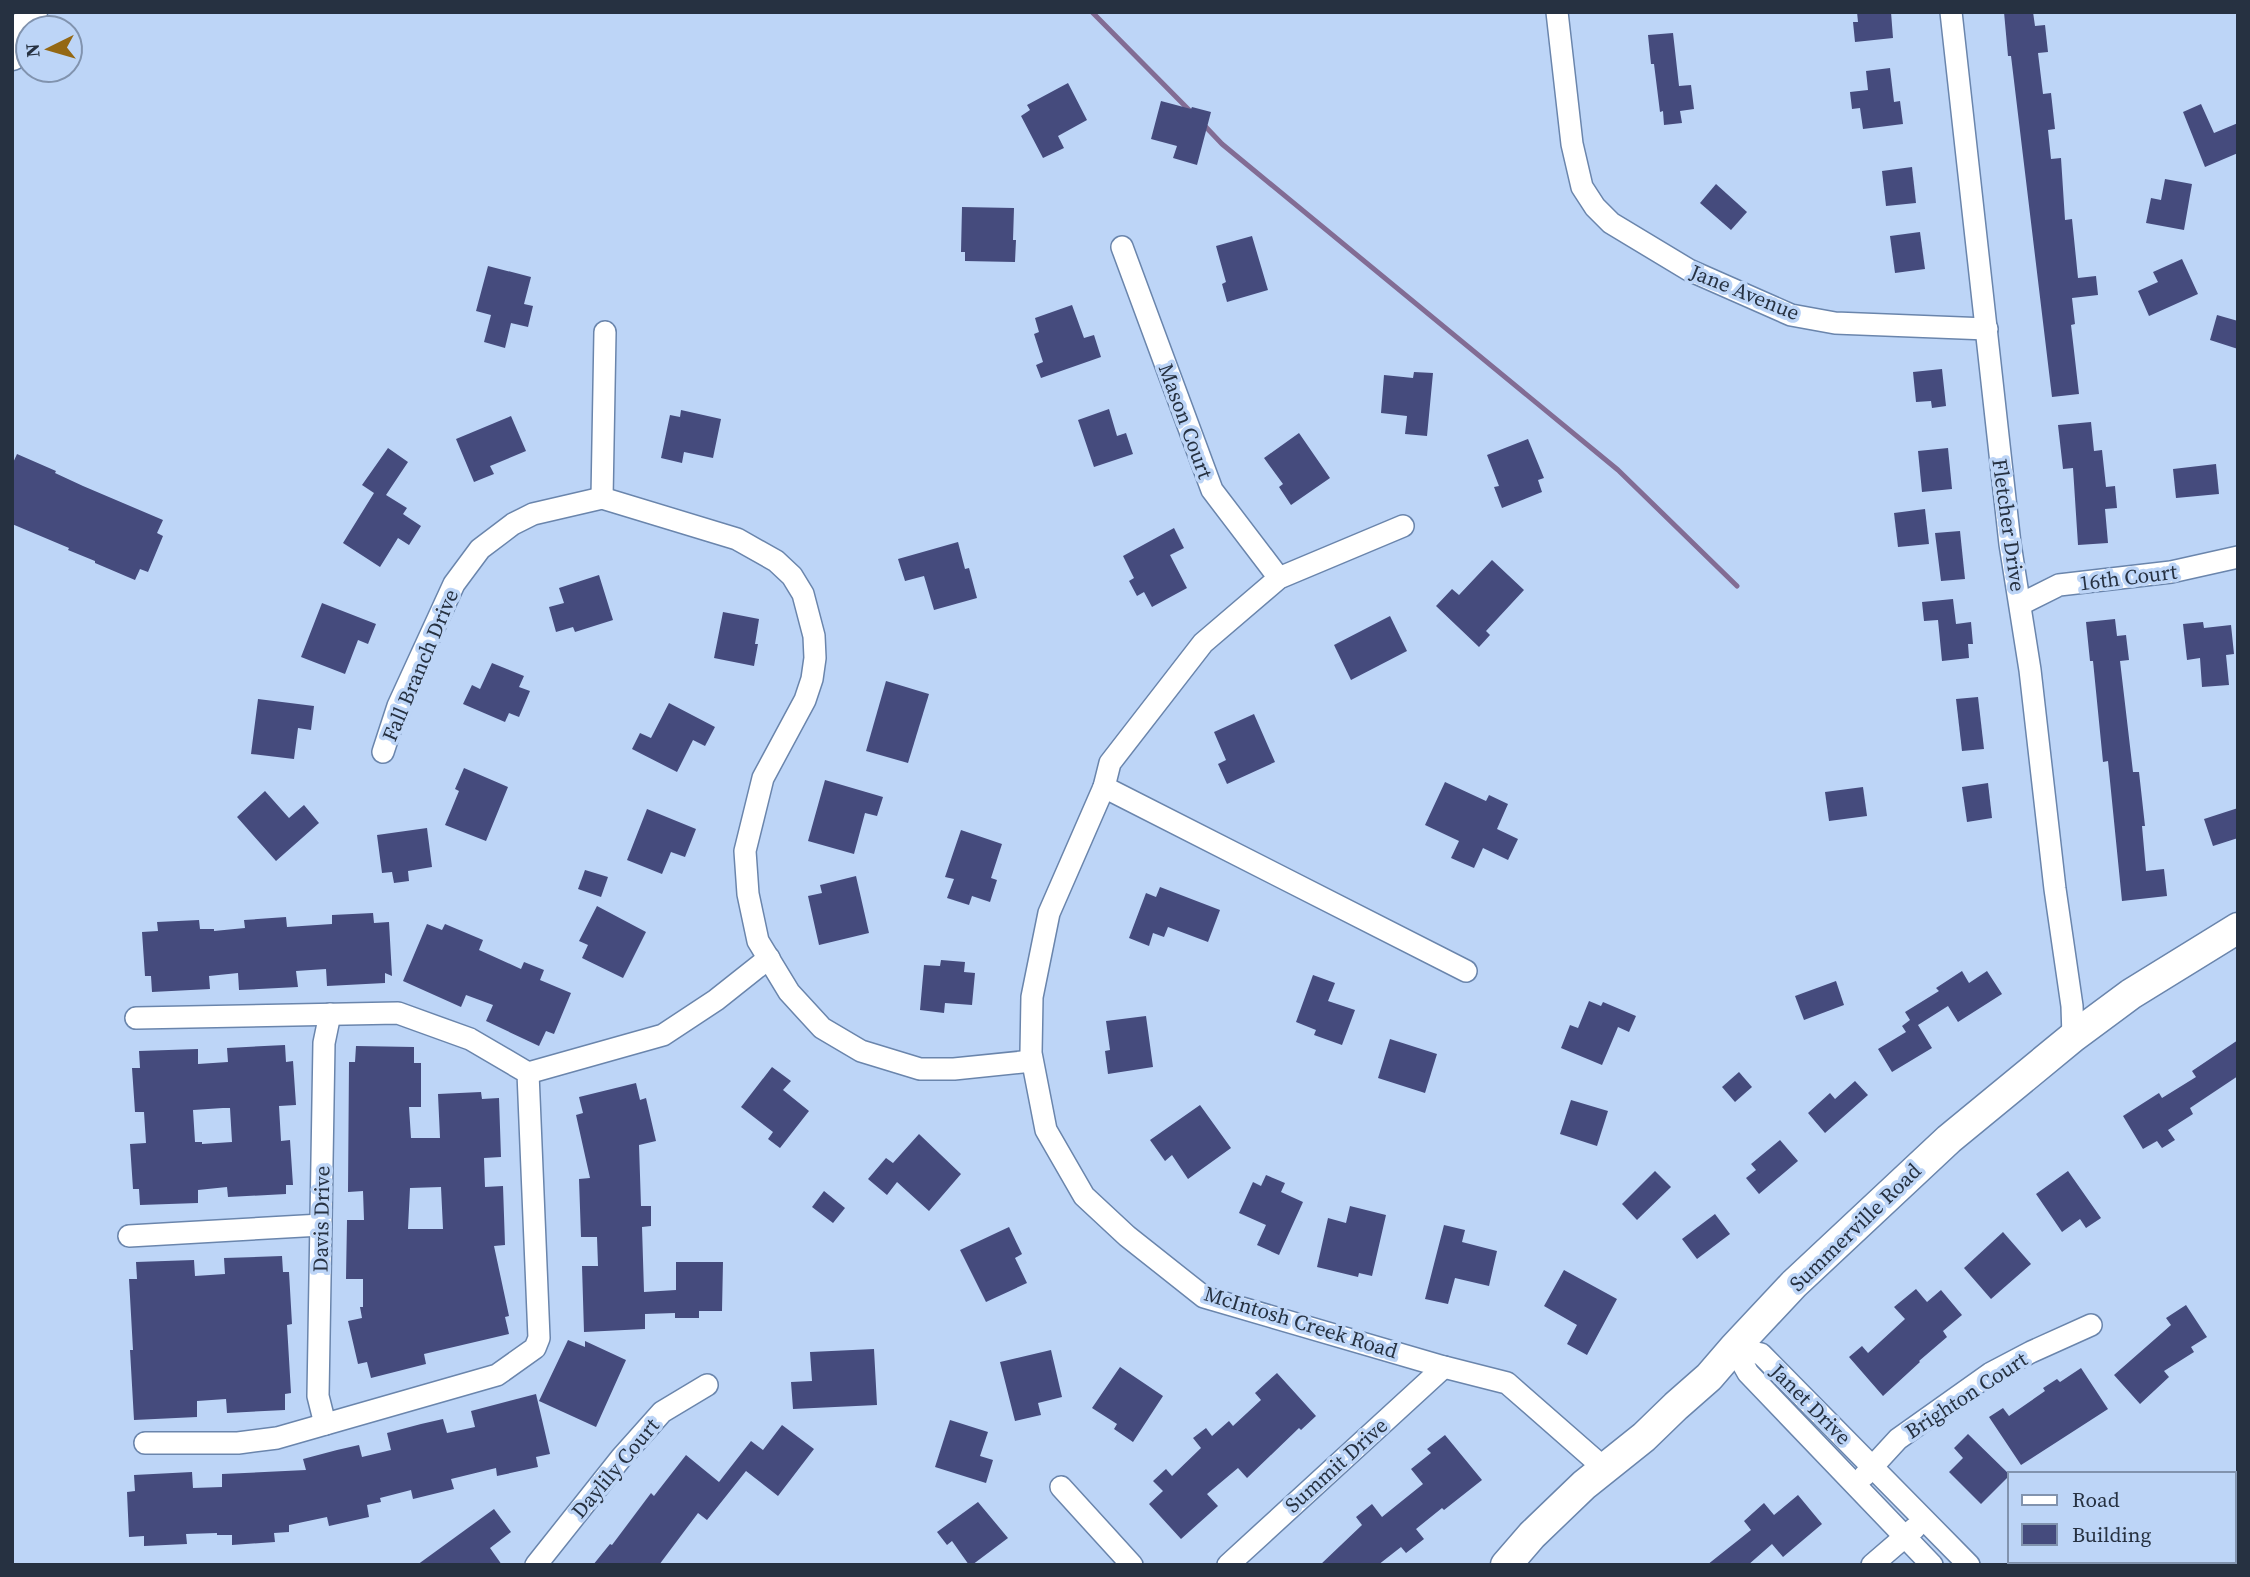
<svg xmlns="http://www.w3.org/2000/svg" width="2250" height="1577" viewBox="0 0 2250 1577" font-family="'Source Serif 4',serif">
  <rect width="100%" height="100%" fill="#bdd5f7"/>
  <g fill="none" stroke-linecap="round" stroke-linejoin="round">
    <g stroke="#826c94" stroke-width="5">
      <path d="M1092 12 1191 112"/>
      <path d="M1203 124 1222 144 1618 470 1737 586"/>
    </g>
  </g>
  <g fill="#454b7d" fill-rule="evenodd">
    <path d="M1857 12H1891L1893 38 1855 42 1853 22H1858Z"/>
    <path d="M2004 12H2033L2035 26 2045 25 2048 52 2038 53 2043 94 2051 93 2055 129 2048 130 2051 159 2061 158 2065 220 2072 219 2078 278 2096 276 2098 295 2072 298 2075 324 2071 325 2079 394 2052 397 2011 56H2008Z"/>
    <path d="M1673 33 1679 86 1691 85 1694 109 1680 111 1682 123 1664 125 1663 111 1660 112 1654 64H1651L1648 35Z"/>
    <path d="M1890 68 1894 102 1900 101 1903 124 1863 129 1860 108 1852 109 1850 92 1868 90 1866 71Z"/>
    <path d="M1068 83 1087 120 1058 136 1064 148 1043 158 1021 116 1030 110 1027 105Z"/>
    <path d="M1161 101 1191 109 1192 107 1211 112 1197 165 1173 158 1177 146 1151 139Z"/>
    <path d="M2201 104 2214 133 2238 123V153L2205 167 2183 112Z"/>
    <path d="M1912 167 1916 203 1886 206 1882 171Z"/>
    <path d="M2165 179 2192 184 2184 230 2146 223 2151 198 2161 200Z"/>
    <path d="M1716 184 1747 212 1731 230 1700 203Z"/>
    <path d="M962 207 1014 208 1013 240H1016L1015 262 965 261V252H961Z"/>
    <path d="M1920 232 1925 269 1895 273 1890 236Z"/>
    <path d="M1252 236 1268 290 1227 302 1222 284 1226 282 1216 246Z"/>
    <path d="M2182 259 2198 294 2149 316 2138 291 2158 282 2153 272Z"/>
    <path d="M488 266 531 277 524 304 533 306 528 327 511 323 505 348 484 342 491 315 476 311Z"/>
    <path d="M1072 305 1084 338 1094 335 1101 357 1041 378 1036 365 1043 362 1034 334 1039 332 1035 318Z"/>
    <path d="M2217 315 2238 321V349L2210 340Z"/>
    <path d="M1942 369 1946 406 1932 408 1931 401 1916 402 1913 372Z"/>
    <path d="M1414 372 1433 373 1427 436 1405 434 1407 416 1381 413 1384 375 1413 378Z"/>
    <path d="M1109 409 1117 436 1126 433 1133 454 1094 467 1078 420Z"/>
    <path d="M681 410 721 419 713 458 684 452 682 463 661 458 670 415 680 417Z"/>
    <path d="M511 416 526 451 490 466 494 474 474 482 456 439Z"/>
    <path d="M2091 422 2094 451 2102 450 2106 487 2115 486 2117 508 2105 509 2108 543 2078 545 2073 468 2063 469 2058 425Z"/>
    <path d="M1299 433 1330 478 1291 505 1279 487 1283 484 1264 458Z"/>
    <path d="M1528 439 1544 478 1538 480 1542 492 1502 508 1494 487 1499 486 1487 455Z"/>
    <path d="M388 448 408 462 386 495 407 508 403 514 421 526 409 545 398 538 380 567 343 543 374 493 362 485Z"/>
    <path d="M1948 448 1952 489 1922 492 1918 451Z"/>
    <path d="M17 454 56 471 55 473 83 486 163 520 157 533 163 536 148 572 140 569 135 580 95 563V561L68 550 69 548 12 524V465Z"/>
    <path d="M2216 464 2219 494 2176 498 2173 469Z"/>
    <path d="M1925 509 1929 544 1898 547 1894 513Z"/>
    <path d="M1174 528 1184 548 1170 555 1187 588 1152 607 1144 592 1137 596 1129 581 1134 578 1123 556Z"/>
    <path d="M1960 531 1965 579 1941 581 1935 533Z"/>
    <path d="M958 542 965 569 969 568 977 598 934 610 924 576 905 581 898 559Z"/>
    <path d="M1492 560 1524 590 1486 631 1490 635 1479 647 1436 606 1452 589 1459 595Z"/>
    <path d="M599 575 613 620 575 632 573 627 556 632 549 607 564 603 559 588Z"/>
    <path d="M1953 599 1956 624 1971 622 1973 644H1968L1969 658 1942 661 1938 620 1924 621 1922 602Z"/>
    <path d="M322 603 376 624 368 644 358 640 345 674 301 657Z"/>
    <path d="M723 612 759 619 755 644H758L754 666 714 658Z"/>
    <path d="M1390 616 1407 651 1351 680 1334 645Z"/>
    <path d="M2115 619 2117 636 2126 635 2129 660 2120 661 2133 772H2139L2145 826H2142L2146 871 2164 869 2167 896 2122 901 2108 761 2103 762 2093 661H2090L2086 622Z"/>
    <path d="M2203 622 2204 628 2231 625 2234 654 2226 655 2229 685 2202 687 2200 658 2187 660 2183 624Z"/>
    <path d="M492 663 524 676 519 687 530 691 519 717 509 713 505 722 463 704 472 685 480 689Z"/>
    <path d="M886 681 929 694 908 763 866 751Z"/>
    <path d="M1978 697 1984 749 1962 751 1956 699Z"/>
    <path d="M258 699 314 706 311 730 298 728 294 759 251 754Z"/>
    <path d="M669 703 715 727 705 746 693 740 677 772 632 749 640 733 651 738Z"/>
    <path d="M1254 714 1275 762 1227 784 1218 764 1226 760 1214 732Z"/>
    <path d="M464 768 508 787 486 841 445 825 459 791 455 789Z"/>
    <path d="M825 780 883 797 877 816 865 813 854 854 808 841Z"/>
    <path d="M1445 782 1486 801 1489 795 1508 804 1497 829 1518 839 1508 860 1483 848 1474 868 1451 858 1459 841 1425 825Z"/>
    <path d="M1988 783 1992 818 1967 822 1962 787Z"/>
    <path d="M1863 787 1867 816 1829 821 1825 792Z"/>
    <path d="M265 791 289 818 304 805 319 823 276 861 237 817Z"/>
    <path d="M2238 808V838L2213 846 2204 819Z"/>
    <path d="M647 809 696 829 685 857 671 852 662 874 627 860Z"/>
    <path d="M427 828 432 867 408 871 409 881 394 883 392 872 382 873 377 835Z"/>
    <path d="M961 830 1002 844 991 878 997 880 990 902 972 896 969 905 947 898 954 879 945 877Z"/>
    <path d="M585 870 608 877 601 897 578 889Z"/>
    <path d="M856 876 869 933 819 945 808 896 822 893 820 885Z"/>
    <path d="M1160 887 1220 910 1208 942 1168 927 1164 937 1153 933 1149 946 1129 938 1146 893 1156 897Z"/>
    <path d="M597 906 646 932 623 978 582 958 588 945 579 941Z"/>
    <path d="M373 913 374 923 389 922 392 976 385 973V983L327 986 326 969 296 971 298 987 239 990 238 973 209 976 210 989 152 992 151 976H145L142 932 158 931 157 922 199 920 200 929H214V931L245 928 244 920 286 917 287 927 332 924V915Z"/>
    <path d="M427 924 442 930 445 924 483 940 479 950 521 969 524 962 544 970 540 980 571 993 554 1034 546 1031 539 1046 486 1021 493 1005 466 995 461 1007 403 981Z"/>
    <path d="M941 960 965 962 964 972 975 973 972 1005 945 1003 944 1013 920 1010 924 965 940 966Z"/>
    <path d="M1962 971 1969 983 1987 971 2002 994 1958 1022 1948 1006 1918 1025 1932 1048 1892 1072 1878 1049 1906 1032 1902 1026 1910 1020 1905 1012 1939 991 1936 988Z"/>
    <path d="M1313 975 1335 983 1328 1001 1355 1010 1342 1045 1314 1035 1316 1030 1296 1022Z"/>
    <path d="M1836 981 1844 1005 1804 1020 1795 996Z"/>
    <path d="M1589 1001 1601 1006 1603 1002 1636 1016 1629 1032 1618 1027 1602 1065 1561 1048 1570 1025 1578 1028Z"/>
    <path d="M1146 1016 1153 1067 1108 1074 1105 1051 1110 1050 1106 1021Z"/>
    <path d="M1390 1039 1437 1054 1425 1093 1378 1078Z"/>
    <path d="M2238 1040V1076L2190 1108 2193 1114 2168 1130 2175 1140 2162 1148 2157 1141 2143 1149 2123 1116 2159 1093 2162 1098 2196 1077 2192 1071Z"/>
    <path d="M285 1045 286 1062 293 1061 296 1105 279 1106 281 1141 290 1140 293 1185H286V1194L228 1197 227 1187 198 1190V1203L140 1205 139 1189H133L130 1144 146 1143 144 1112H135L132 1068H140L139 1051 198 1049V1064L228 1062 227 1048ZM223 1108H230L232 1142 202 1144V1142H195L193 1110Z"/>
    <path d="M356 1046 414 1047V1063H421V1107H409L411 1138H440L438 1094 481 1092 482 1099 499 1098 501 1157 484 1158 485 1187 503 1186 505 1245 494 1246 509 1316 505 1317 509 1334 424 1354 426 1364 371 1378 367 1362 358 1364 348 1321 362 1318 360 1307H363V1279H346L347 1220H364L363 1191 348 1192 349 1062H355ZM441 1187 443 1229H408L410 1188Z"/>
    <path d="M772 1067 791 1081 783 1090 809 1111 780 1148 768 1139 773 1132 741 1107Z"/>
    <path d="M1739 1072 1752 1087 1735 1102 1722 1087Z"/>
    <path d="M1855 1081 1868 1095 1825 1133 1808 1113 1830 1093 1835 1099Z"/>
    <path d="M636 1083 640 1100 646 1098 656 1141 639 1145 641 1206H651V1226L642 1227 644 1292 676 1290V1262H723L722 1311H699V1318H675V1313L645 1314V1329L584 1332 582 1266H598L597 1237H581L579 1179 590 1178 576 1115 583 1113 579 1097Z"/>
    <path d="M1571 1100 1608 1111 1597 1146 1560 1134Z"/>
    <path d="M1200 1105 1231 1148 1188 1179 1172 1155 1165 1161 1150 1140Z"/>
    <path d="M919 1134 961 1174 929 1211 897 1182 887 1195 868 1179 886 1158 893 1163Z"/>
    <path d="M1780 1140 1798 1161 1759 1194 1746 1178 1756 1170 1751 1164Z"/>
    <path d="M1655 1171 1671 1187 1637 1220 1622 1204Z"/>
    <path d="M2068 1171 2101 1218 2086 1228 2080 1219 2062 1232 2036 1194Z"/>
    <path d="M1266 1175 1285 1183 1281 1192 1303 1202 1279 1255 1257 1245 1266 1225 1239 1213 1253 1182 1261 1186Z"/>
    <path d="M824 1191 845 1208 833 1223 812 1207Z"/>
    <path d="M1350 1206 1386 1215 1372 1276 1359 1273 1358 1277 1317 1267 1328 1218 1346 1223Z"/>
    <path d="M1715 1214 1730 1234 1697 1259 1682 1239Z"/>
    <path d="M1444 1225 1465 1230 1462 1242 1497 1251 1489 1286 1455 1278 1448 1304 1425 1299Z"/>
    <path d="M1009 1227 1022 1254 1015 1258 1027 1283 986 1302 960 1250Z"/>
    <path d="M2003 1232 2031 1264 1991 1299 1964 1268Z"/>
    <path d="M282 1256 283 1272H289L292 1324 287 1325 291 1393 285 1394V1410L227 1413 226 1399 197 1401V1417L134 1420 130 1350H133L129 1279H137L136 1262 194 1260 195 1276 225 1274 224 1258Z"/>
    <path d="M1564 1270 1617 1299 1587 1355 1567 1344 1577 1325 1544 1306Z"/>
    <path d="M1916 1289 1927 1302 1941 1290 1962 1315 1943 1331 1947 1337 1919 1361 1920 1362 1883 1396 1849 1357 1862 1346 1868 1353 1905 1319 1894 1307Z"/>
    <path d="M2186 1305 2207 1337 2191 1347 2194 1352 2164 1371 2169 1377 2140 1404 2114 1375 2171 1325 2166 1318Z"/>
    <path d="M568 1340 585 1347V1341L626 1360 596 1427 539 1401Z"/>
    <path d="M874 1349 877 1405 793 1409 791 1382 812 1381 810 1352Z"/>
    <path d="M1051 1350 1062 1397 1038 1403 1041 1415 1015 1421 1000 1362Z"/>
    <path d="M1120 1367 1163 1396 1133 1442 1114 1429 1117 1424 1092 1408Z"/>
    <path d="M2081 1368 2108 1409 2021 1465 1989 1417 2003 1408 2009 1416 2045 1391 2043 1388 2057 1379 2060 1382Z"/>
    <path d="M1277 1373 1316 1416 1301 1430 1299 1428 1247 1478 1238 1468 1207 1494 1218 1506 1181 1539 1149 1504 1163 1491 1153 1481 1166 1469 1172 1476 1201 1448 1193 1438 1206 1428 1212 1436 1229 1421 1233 1426 1261 1400 1255 1393Z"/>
    <path d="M536 1394 550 1454 536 1457 538 1467 497 1476 496 1468 451 1479 454 1489 413 1499 411 1490 380 1498 381 1502 367 1505 369 1517 329 1526 327 1517 289 1525V1532L274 1533 275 1542 232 1545V1535H217V1533L186 1534 187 1544 144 1546V1536L129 1537 127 1492 135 1491 134 1475 192 1472 193 1488 222 1487V1474L306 1470 303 1459 337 1450 359 1445 362 1457 391 1450 387 1433 421 1424 443 1419 447 1433 475 1427 471 1411Z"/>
    <path d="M950 1420 988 1432 980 1456 993 1460 986 1483 935 1467Z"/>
    <path d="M782 1425 814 1449 778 1496 746 1471 707 1520 698 1513 659 1565H593L610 1544 612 1545 651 1493 654 1496 686 1455 719 1482 751 1441 763 1450Z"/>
    <path d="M1968 1434 2010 1475 1981 1504 1949 1472 1963 1458 1954 1448Z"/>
    <path d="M1445 1435 1482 1480 1444 1510 1442 1508 1416 1529 1424 1539 1406 1553 1401 1547 1378 1565H1320L1362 1525 1356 1517 1372 1504 1382 1517 1423 1484 1411 1469 1431 1453 1427 1449Z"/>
    <path d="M1798 1495 1822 1524 1783 1557 1772 1544 1748 1565H1707L1751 1530 1744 1521 1764 1503 1774 1515Z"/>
    <path d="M978 1502 1008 1538 972 1565H969L952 1541 947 1545 937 1532Z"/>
    <path d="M494 1509 511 1532 490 1548 502 1565H417Z"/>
  </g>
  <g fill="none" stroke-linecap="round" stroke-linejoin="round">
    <g stroke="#6a85ac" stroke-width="24">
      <g id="street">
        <path d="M1557 12 1572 144 1582 187 1595 207 1611 223 1689 270 1791 315 1835 323 1987 329"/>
        <path d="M1951 12 2010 544 2030 670 2055 889 2072 1006 2073 1037"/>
        <path d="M1122 247 1212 490 1279 578"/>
        <path d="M602 498 605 332"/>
        <path d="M1403 526 1279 578 1203 643 1110 763 1104 787 1049 913 1032 997 1031 1053 1046 1130 1084 1196 1127 1236 1204 1297 1444 1367 1507 1383 1604 1468"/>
        <path d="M2021 604 2059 585 2171 572 2238 557"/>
        <path d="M383 752 398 706 454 584 480 549 513 524 533 514 602 498 737 539 776 561 792 576 803 594 814 636 815 658 812 679 805 700 763 778 745 851 748 894 758 941 789 992 822 1028 861 1051 920 1069H954L1032 1061"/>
        <path d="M1104 787 1466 971"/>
        <path d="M136 1018 398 1013 470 1039 528 1073 539 1338 535 1348 497 1375 277 1438 238 1443H145"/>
        <path d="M528 1073 663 1035 716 1000 769 958"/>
        <path d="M129 1236 321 1225"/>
        <path d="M1734 1348 1761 1354 1969 1565"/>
        <path d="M1734 1348 1748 1373 1932 1565"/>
        <path d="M325 1424 318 1396 324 1043 330 1014"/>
        <path d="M1864 1476 1898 1439 1991 1373 2031 1352 2091 1325"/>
        <path d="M1061 1487 1132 1565"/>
        <path d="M536 1565 621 1458 662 1412 707 1385"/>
        <path d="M1228 1565 1444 1367"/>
        <path d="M1872 1565 1915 1528"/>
      </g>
    </g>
    <g stroke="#6a85ac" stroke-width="33">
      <g id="secondary">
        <path d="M12 55 32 12"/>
        <path d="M1506 1565 1532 1535 1584 1485 1644 1437 1676 1406 1709 1377 1734 1348 1794 1284 1949 1139 2073 1037 2131 994 2238 928"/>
      </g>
    </g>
    <use href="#street" stroke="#fff" stroke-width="21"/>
    <use href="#secondary" stroke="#fff" stroke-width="30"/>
  </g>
  <g text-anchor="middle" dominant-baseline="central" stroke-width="7" stroke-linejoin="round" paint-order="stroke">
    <g font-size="21" fill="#263141" stroke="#bdd5f7">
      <text transform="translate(1745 292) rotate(22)">Jane Avenue</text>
      <text transform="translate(1186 421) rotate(70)">Mason Court</text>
      <text transform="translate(2009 525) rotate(82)">Fletcher Drive</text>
      <text transform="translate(2128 577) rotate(-7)">16th Court</text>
      <text transform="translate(420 665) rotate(-67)">Fall Branch Drive</text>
      <text transform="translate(321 1219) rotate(-89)">Davis Drive</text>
      <text transform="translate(1855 1227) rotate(-44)">Summerville Road</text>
      <text transform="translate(1301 1322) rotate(17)">McIntosh Creek Road</text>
      <text transform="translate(1966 1395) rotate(-33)">Brighton Court</text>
      <text transform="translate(1811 1404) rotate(45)">Janet Drive</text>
      <text transform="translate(1336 1465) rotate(-42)">Summit Drive</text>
      <text transform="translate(615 1468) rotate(-50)">Daylily Court</text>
    </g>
  </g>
  <rect width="2250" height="1577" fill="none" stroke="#263141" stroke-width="28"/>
  <rect x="2008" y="1472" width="228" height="91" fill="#bdd5f7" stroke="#8193ae" stroke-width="2"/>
  <rect x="2022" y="1495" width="35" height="10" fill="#ffffff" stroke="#8193ae" stroke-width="2"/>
  <text x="2072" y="1507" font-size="21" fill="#263141">Road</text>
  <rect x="2022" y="1524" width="35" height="21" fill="#454b7d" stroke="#8193ae" stroke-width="2"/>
  <text x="2072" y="1542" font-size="21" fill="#263141">Building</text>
  <g transform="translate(49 49) rotate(265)"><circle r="33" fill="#bdd5f7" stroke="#8193ae" stroke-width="2"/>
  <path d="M0-5L12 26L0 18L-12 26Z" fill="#946814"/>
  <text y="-10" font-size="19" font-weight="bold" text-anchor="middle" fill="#263141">N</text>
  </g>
</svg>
